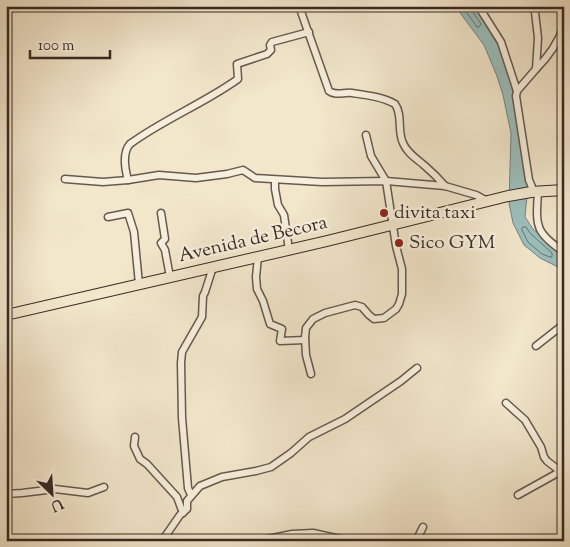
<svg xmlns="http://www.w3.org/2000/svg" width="570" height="547" viewBox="0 0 570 547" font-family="'Sorts Mill Goudy',serif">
  <rect width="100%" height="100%" fill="#f2e6cb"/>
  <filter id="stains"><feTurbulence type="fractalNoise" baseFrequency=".004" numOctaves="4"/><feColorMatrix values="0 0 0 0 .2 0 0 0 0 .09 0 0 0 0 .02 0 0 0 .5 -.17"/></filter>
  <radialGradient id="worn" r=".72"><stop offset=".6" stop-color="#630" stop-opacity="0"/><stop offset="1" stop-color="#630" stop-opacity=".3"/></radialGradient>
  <path fill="#9cbebc" stroke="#74837f" d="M455 6H475L481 14 499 45 509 73 515 100 525 173 528 186 525 217 533 229 564 256V270L540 258 524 245 513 223 509 203 511 133 503 95 497 76 484 45Z"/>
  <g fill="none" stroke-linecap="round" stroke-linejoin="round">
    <g stroke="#6a7470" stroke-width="1">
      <path d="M462 6 477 27H479L481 24 472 11 471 6"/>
      <path d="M523 227H526L530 233 552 253V257H550L542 254 528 242 522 230Z"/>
    </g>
    <g stroke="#66594e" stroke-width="9">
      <g id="minor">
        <path d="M299 6 329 91C335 96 344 92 352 93 366 95 383 97 395 104 403 115 397 131 403 143 407 153 417 159 425 166 432 172 439 179 445 186"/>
        <path d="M478 6 484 15 501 42 517 91"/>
        <path d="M536 69C549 56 558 43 564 26"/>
        <path d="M562 137H564"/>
        <path d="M65 179 103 182 128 180 159 175 196 178 227 174 243 170 255 178 322 182 386 181 445 186 476 195 487 201"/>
        <path d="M128 180C125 169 122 153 130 144 164 119 203 104 238 79L237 64 267 54 271 50 270 45 272 42 309 32"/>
        <path d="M275 180V189L278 205 284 215 289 250"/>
        <path d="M534 192 529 180 516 96 517 91 536 69 538 38 535 12 536 6"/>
        <path d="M538 192C536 225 534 232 564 252"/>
        <path d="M161 213 165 239 161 243 165 250 170 277"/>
        <path d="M108 217 128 213 134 232 139 284"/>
        <path d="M258 257 256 277 257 289 263 301 270 324 282 329 280 341 305 340"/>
        <path d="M536 346 564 324"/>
        <path d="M311 374 306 355 305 337 306 328 313 319 325 313 355 305 362 307 369 315 374 319 384 318 396 309 399 304 402 294V269L396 246 386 181 371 156 366 135"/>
        <path d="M506 403 525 420 541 447 544 457 547 461 560 471"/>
        <path d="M135 437 134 446 140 459 147 464 177 497 183 513"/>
        <path d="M6 494 22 493 55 489 88 493 104 487"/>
        <path d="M191 495 188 488 182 418 181 363 182 352 202 317 203 296 205 292 213 267"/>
        <path d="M518 495 563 470"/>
        <path d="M162 541 180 515 187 509V501L200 486 222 477 256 471 271 467 291 453 309 437 345 419 401 381 417 368"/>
        <path d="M258 541 292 534 313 533 349 541"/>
        <path d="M416 541 423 527"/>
      </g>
    </g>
    <g stroke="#382a24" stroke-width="12">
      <path id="primary" d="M6 315 327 241 508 196 531 192 564 190"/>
    </g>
    <use href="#minor" stroke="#f7efdd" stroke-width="6"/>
    <use href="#primary" stroke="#f2e6cb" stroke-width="10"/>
  </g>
  <g fill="#8f2418" stroke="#f7efdd" stroke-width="2">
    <circle cx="384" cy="213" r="5"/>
    <circle cx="399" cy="243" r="5"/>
  </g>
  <g text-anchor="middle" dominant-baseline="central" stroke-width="5" stroke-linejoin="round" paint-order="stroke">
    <g font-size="19" fill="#382a24" stroke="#f7efdd" text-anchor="start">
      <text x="394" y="213">divita taxi</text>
      <text x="409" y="243">Sico GYM</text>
    </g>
    <g font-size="19" fill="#382a24" stroke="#f7efdd">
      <text transform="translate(253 240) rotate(-13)">Avenida de Becora</text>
    </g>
  </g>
  <rect width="570" height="547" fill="none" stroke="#f2e6cb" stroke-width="25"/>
  <rect x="8" y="8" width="555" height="532" fill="none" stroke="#382a24" stroke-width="2.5"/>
  <rect x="12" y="12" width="545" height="522" fill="none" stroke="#382a24"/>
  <g transform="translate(52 494) rotate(155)" stroke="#f7efdd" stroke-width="4" paint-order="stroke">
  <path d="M0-4L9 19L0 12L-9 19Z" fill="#382a24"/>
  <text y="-8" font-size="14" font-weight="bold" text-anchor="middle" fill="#382a24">U</text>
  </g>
  <path d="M30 50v8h80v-8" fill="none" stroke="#382a24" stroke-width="2.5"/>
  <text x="38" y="50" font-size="15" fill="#382a24" stroke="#f7efdd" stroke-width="4" paint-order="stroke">100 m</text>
  <rect width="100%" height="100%" filter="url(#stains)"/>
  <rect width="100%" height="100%" fill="url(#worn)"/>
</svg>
